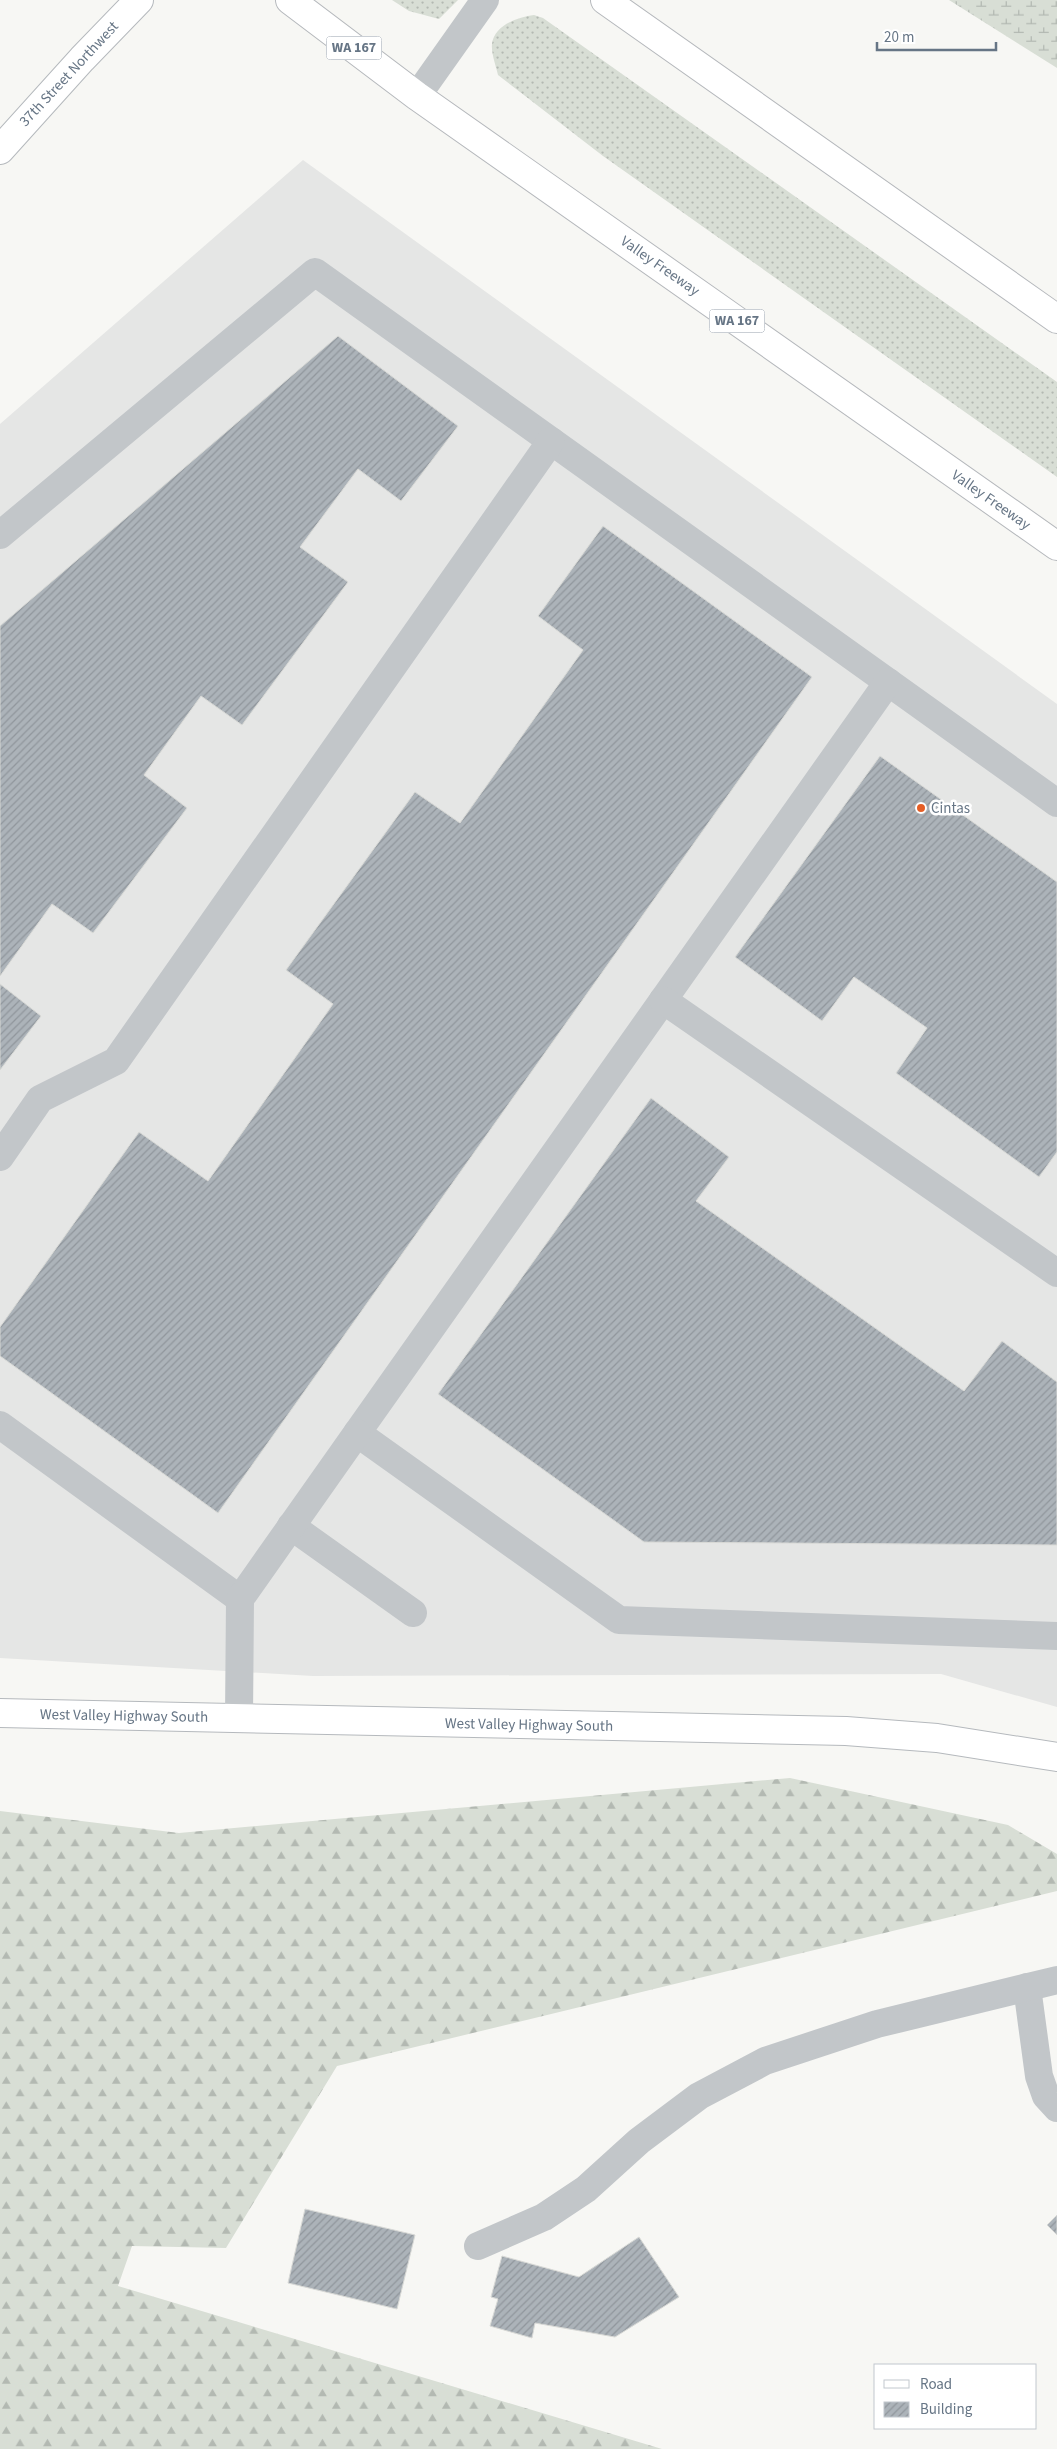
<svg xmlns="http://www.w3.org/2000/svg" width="1057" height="2449" viewBox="0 0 1057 2449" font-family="'Source Sans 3',sans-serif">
  <defs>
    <pattern id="grass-dots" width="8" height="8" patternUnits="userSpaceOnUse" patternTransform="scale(1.25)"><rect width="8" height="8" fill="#d8ded5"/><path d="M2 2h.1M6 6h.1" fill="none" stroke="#b3b9b2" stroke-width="1.8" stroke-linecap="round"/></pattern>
    <pattern id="forest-firs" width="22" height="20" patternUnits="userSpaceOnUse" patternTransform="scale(1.25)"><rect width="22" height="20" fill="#d8ded5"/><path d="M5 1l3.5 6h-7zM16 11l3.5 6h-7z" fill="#b3b9b2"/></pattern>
    <pattern id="wetland-marsh" width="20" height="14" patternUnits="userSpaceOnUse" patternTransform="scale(1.25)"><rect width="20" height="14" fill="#d8ded5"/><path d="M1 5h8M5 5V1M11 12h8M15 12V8" fill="none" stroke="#b3b9b2"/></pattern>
    <pattern id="building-hatch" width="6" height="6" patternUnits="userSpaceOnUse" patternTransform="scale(1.25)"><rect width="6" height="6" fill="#acb3b9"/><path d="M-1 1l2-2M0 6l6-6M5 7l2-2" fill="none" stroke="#90969c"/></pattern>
  </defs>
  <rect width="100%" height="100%" fill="#f7f7f4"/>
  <path fill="#e5e6e5" d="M303 160 1057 704V1707L941 1674 313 1676 0 1658V424Z"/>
  <g fill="url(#grass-dots)">
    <path d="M392 0H458L439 19 409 11Z"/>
    <path d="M534 15 543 18 1057 382V477L603 156 498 75C496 66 491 53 492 44 494 25 518 17 534 15Z"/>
  </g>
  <path fill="url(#forest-firs)" d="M790 1778 1008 1825 1057 1854V1891L337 2066 226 2248 132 2246 118 2286 662 2449H0V1811L179 1833Z"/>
  <path fill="url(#wetland-marsh)" d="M949 0H1057V68Z"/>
  <g fill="url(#building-hatch)" stroke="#d8d9d6">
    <path d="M338 336 458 426 401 501 358 469 300 547 348 582 242 725 201 696 144 775 187 808 93 933 52 904 0 976V626Z"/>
    <path d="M603 526 812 677 218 1513 0 1356V1327L139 1132 208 1181 333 1004 286 970 415 792 460 823 583 650 538 616Z"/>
    <path d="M880 756 1057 882V1152L1039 1177 896 1073 927 1028 854 977 822 1021 735 957Z"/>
    <path d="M0 984 41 1016 0 1070Z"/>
    <path d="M651 1098 729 1157 696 1201 964 1391 1002 1341 1057 1382V1545L644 1542 438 1394Z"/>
    <path d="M305 2209 415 2235 397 2309 288 2283Z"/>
    <path d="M1057 2215V2235L1047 2225Z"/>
    <path d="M639 2237 679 2297 615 2337 535 2323 532 2338 490 2326 498 2299 491 2297 502 2256 579 2277Z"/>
  </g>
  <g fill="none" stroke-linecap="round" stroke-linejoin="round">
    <g stroke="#b5b9bd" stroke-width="30">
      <g id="major">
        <path d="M0 150 82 59 139 0"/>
        <path d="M0 1713 846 1731 937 1738 1057 1757"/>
      </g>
    </g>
    <g stroke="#b5b8bc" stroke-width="30">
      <g id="highway">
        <path d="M290 0 417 96 1057 546"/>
        <path d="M605 0 1057 319"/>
      </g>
    </g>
    <g stroke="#c2c6c9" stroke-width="28">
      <path d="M417 96 485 0"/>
      <path d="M0 535 315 272 1057 803"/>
      <path d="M888 682 357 1433 619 1620 1057 1636"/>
      <path d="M663 1000 1057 1273"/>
      <path d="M0 1157 40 1099 116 1061 551 441"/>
      <path d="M0 1425 240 1599"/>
      <path d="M291 1526 413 1613"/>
      <path d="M239 1718 240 1599 357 1433"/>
      <path d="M1027 1987 1039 2076 1046 2096 1057 2108"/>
      <path d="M478 2246 544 2217 586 2189 639 2141 699 2096 765 2061 877 2024 1057 1980"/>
    </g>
    <use href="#major" stroke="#fff" stroke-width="28"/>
    <use href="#highway" stroke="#fff" stroke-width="28"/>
  </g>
  <circle fill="#e55e26" stroke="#fff" stroke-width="2" cx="921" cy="808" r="5"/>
  <g text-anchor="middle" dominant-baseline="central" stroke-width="5" stroke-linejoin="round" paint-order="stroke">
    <g fill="#fff" stroke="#949eaa" stroke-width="1">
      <rect x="326.5" y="36.5" width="55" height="23" rx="4"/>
      <rect x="709.5" y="309.5" width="55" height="23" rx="4"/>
    </g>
    <g font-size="14" font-weight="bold" fill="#667585">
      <text x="354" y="48">WA 167</text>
      <text x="737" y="321">WA 167</text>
    </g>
    <g font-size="15" fill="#667585" stroke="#fff">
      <text transform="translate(69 74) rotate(-47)">37th Street Northwest</text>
      <text transform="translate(660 266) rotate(35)">Valley Freeway</text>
      <text transform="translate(991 500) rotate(35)">Valley Freeway</text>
      <text transform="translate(124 1716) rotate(1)">West Valley Highway South</text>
      <text transform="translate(529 1725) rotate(1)">West Valley Highway South</text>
    </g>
    <g font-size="15" fill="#667585" stroke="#fff" text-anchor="start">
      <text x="931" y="808">Cintas</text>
    </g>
  </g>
  <rect x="874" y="2364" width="162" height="65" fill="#ffffff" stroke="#c2c8ce"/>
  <rect x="884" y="2380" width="25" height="8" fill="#ffffff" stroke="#c2c8ce"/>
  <text x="920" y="2389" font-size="15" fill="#667585">Road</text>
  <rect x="884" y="2402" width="25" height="15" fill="url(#building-hatch)" stroke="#c2c8ce"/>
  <text x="920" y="2414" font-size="15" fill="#667585">Building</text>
  <path d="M877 42v8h119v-8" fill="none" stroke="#667585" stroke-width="2.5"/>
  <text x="884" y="42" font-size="15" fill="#667585" stroke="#ffffff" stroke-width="4" paint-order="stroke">20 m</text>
</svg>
